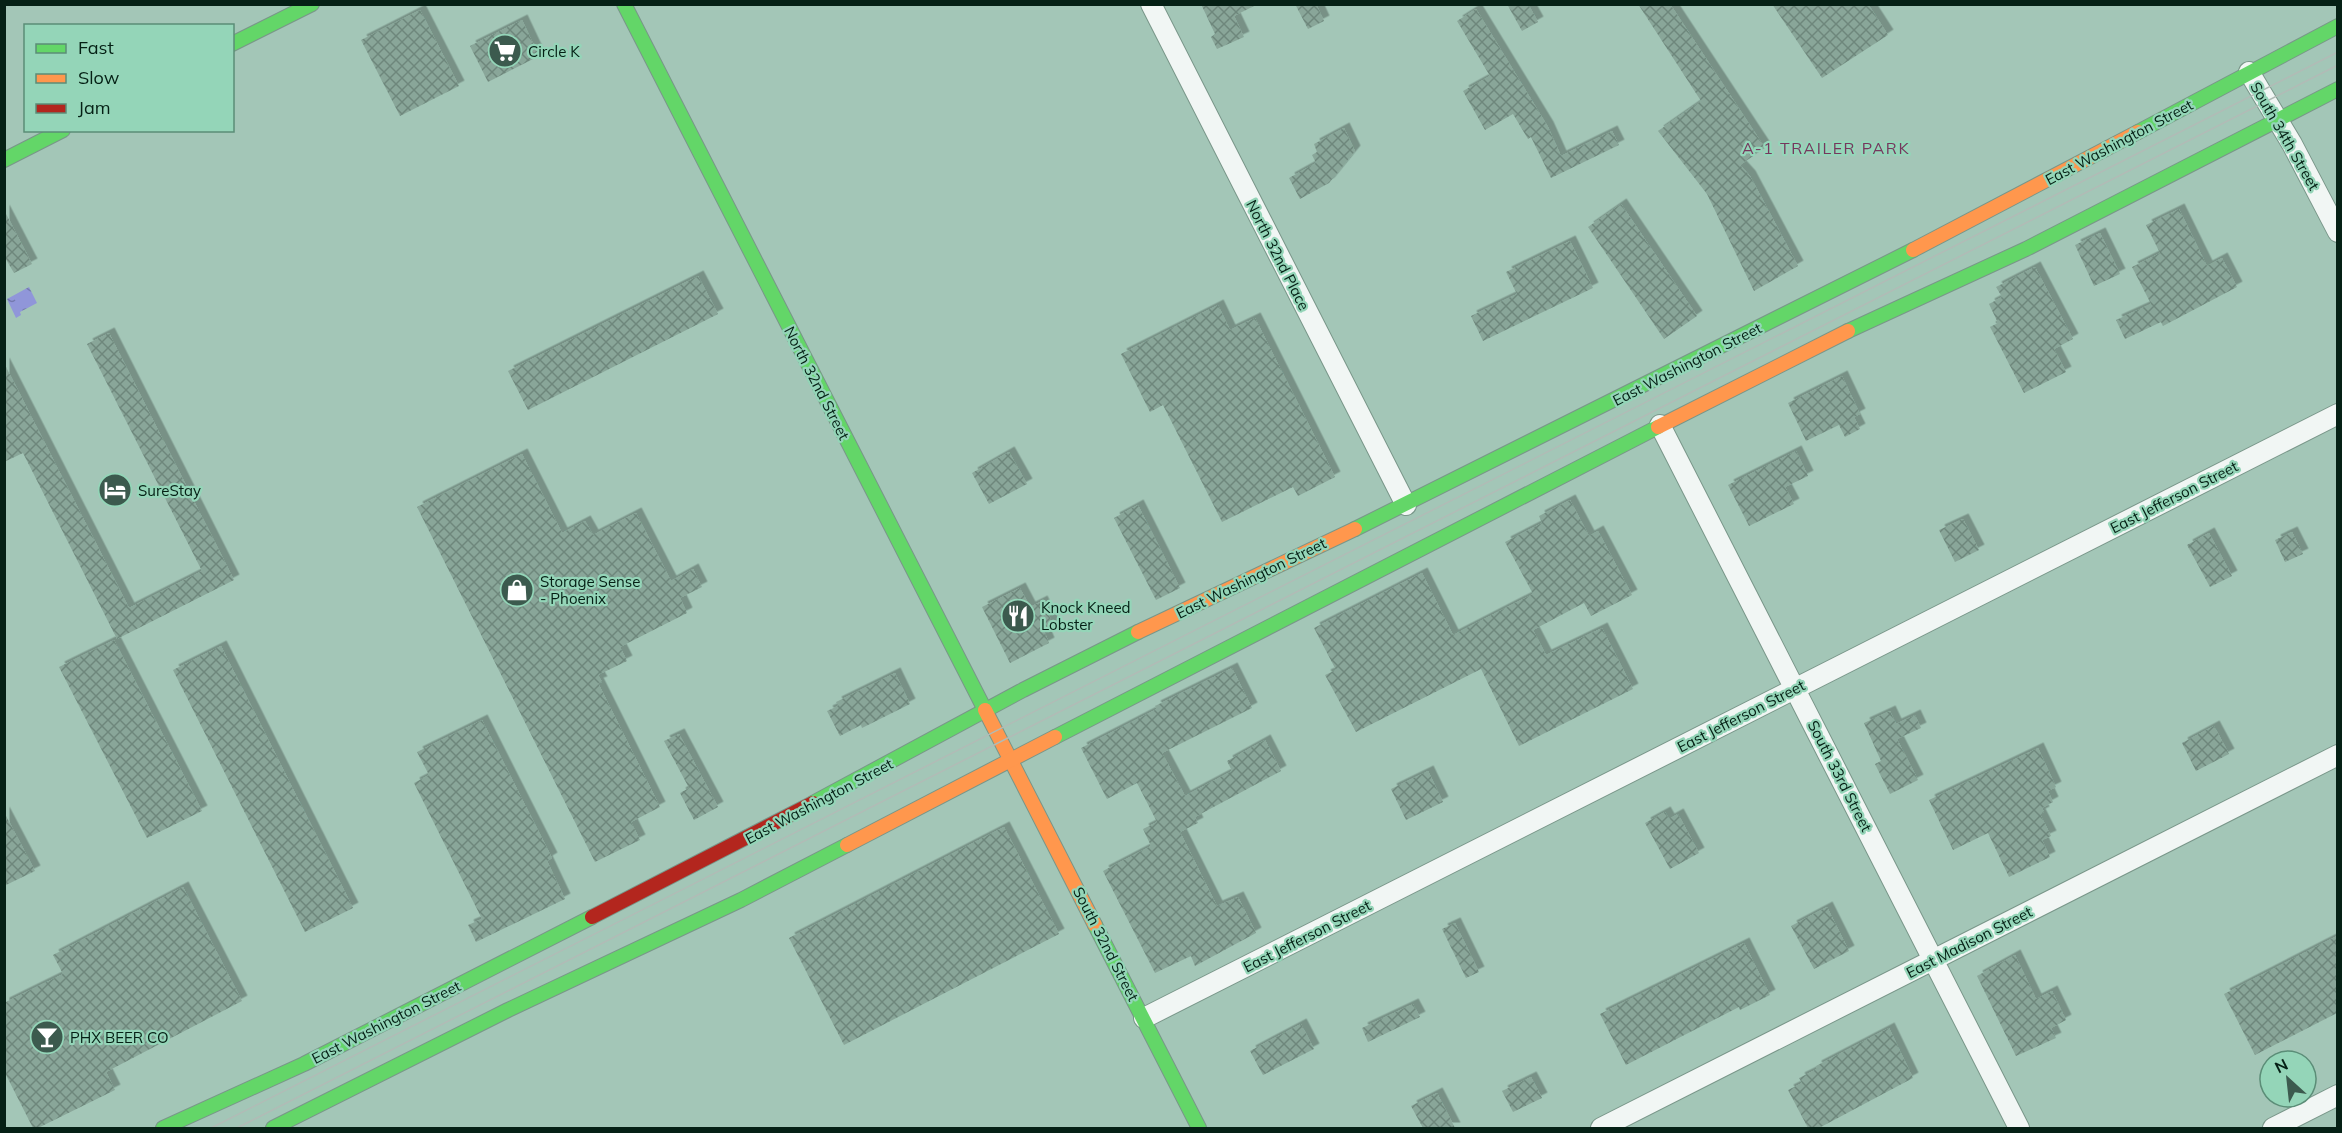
<svg xmlns="http://www.w3.org/2000/svg" width="2342" height="1133" viewBox="0 0 2342 1133" font-family="Mulish,sans-serif">
  <defs>
    <pattern id="water-ripples" width="26" height="14" patternUnits="userSpaceOnUse" patternTransform="scale(1.5)"><rect width="26" height="14" fill="#9096d9"/><path d="M2 4q2-2 4 0t4 0M15 11q2-2 4 0t4 0" fill="none" stroke="#747aaf"/></pattern>
    <pattern id="building-cross-hatch" width="8" height="8" patternUnits="userSpaceOnUse" patternTransform="scale(1.5)"><rect width="8" height="8" fill="#89a699"/><path d="M0 0l8 8M0 8l8-8" fill="none" stroke="#6e877c"/></pattern>
    <filter id="shadow"><feDropShadow dx="5.5" dy="-5.5" stdDeviation="0" flood-color="#0004"/></filter>
  </defs>
  <rect width="100%" height="100%" fill="#a3c6b7"/>
  <path fill="url(#water-ripples)" d="M29 287 37 303 20 312 21 315 16 318 7 299Z"/>
  <g fill="url(#building-cross-hatch)" filter="url(#shadow)">
    <path d="M1201 4H1258L1234 16 1244 37 1217 49 1211 37 1215 34Z"/>
    <path d="M1295 4H1316L1324 21 1308 29Z"/>
    <path d="M1507 4H1528L1538 22 1522 31Z"/>
    <path d="M1638 4H1670L1765 148 1740 165 1750 176 1798 266 1754 291 1707 194 1658 131 1701 101Z"/>
    <path d="M1772 4H1868L1888 35 1822 78Z"/>
    <path d="M1476 9 1548 127 1561 156 1612 131 1619 145 1551 178 1531 137 1528 139 1513 114 1485 130 1463 91 1490 76 1457 21Z"/>
    <path d="M420 10 459 86 400 116 361 40Z"/>
    <path d="M522 20 539 56 488 82 470 46Z"/>
    <path d="M1344 128 1355 151 1329 183 1300 199 1289 178 1316 163 1312 155 1317 152 1314 144Z"/>
    <path d="M1621 204 1697 316 1664 339 1588 227Z"/>
    <path d="M2179 209 2207 266 2222 258 2237 287 2163 326 2161 322 2125 339 2116 320 2151 304 2132 267 2160 253 2146 225Z"/>
    <path d="M4 210 32 264 14 273 4 256Z"/>
    <path d="M2100 233 2120 274 2094 286 2075 245Z"/>
    <path d="M1570 241 1593 288 1483 341 1471 316 1517 294 1506 272Z"/>
    <path d="M2035 267 2073 339 2054 349 2066 372 2024 393 1990 327 1998 323 1989 304 2002 297 1996 287Z"/>
    <path d="M698 276 718 314 528 410 508 371Z"/>
    <path d="M1218 305 1230 330 1255 318 1335 477 1298 496 1293 487 1222 522 1163 405 1150 412 1121 354Z"/>
    <path d="M109 333 234 580 117 639 23 453 4 462V363L129 608 202 571 87 344Z"/>
    <path d="M1842 376 1860 414 1854 417 1860 429 1845 437 1839 425 1806 441 1788 403Z"/>
    <path d="M1796 451 1808 476 1785 487 1794 504 1749 526 1728 485Z"/>
    <path d="M1009 452 1027 484 989 504 972 473Z"/>
    <path d="M522 454 562 533 585 521 593 535 636 513 671 581 693 569 702 587 680 598 687 613 620 647 627 661 598 675 602 682 598 683 660 807 631 822 640 840 595 862 417 507Z"/>
    <path d="M1570 500 1589 536 1598 531 1632 595 1591 616 1584 603 1533 630 1546 655 1602 628 1633 689 1519 746 1481 669 1356 732 1325 675 1336 670 1314 628 1422 573 1453 635 1533 594 1505 542 1542 523 1539 516Z"/>
    <path d="M1138 505 1180 588 1156 600 1114 518Z"/>
    <path d="M1963 519 1979 550 1955 562 1939 530Z"/>
    <path d="M2292 532 2303 554 2285 562 2275 540Z"/>
    <path d="M2209 533 2232 576 2210 587 2187 545Z"/>
    <path d="M1020 588 1030 607 1042 601 1054 626 1044 631 1049 643 1010 663 982 607Z"/>
    <path d="M114 640 202 811 147 838 59 667Z"/>
    <path d="M221 646 353 908 305 932 173 670Z"/>
    <path d="M1232 668 1252 708 1162 753 1185 796 1232 771 1227 761 1265 740 1281 771 1195 817 1198 823 1180 832 1217 906 1238 897 1256 933 1195 966 1191 956 1155 973 1103 871 1151 846 1143 829 1157 822 1137 783 1107 799 1081 748 1157 709 1155 706Z"/>
    <path d="M895 673 910 704 862 728 861 725 840 736 827 711 838 706 836 702Z"/>
    <path d="M1890 711 1896 724 1915 715 1921 728 1897 739 1918 780 1890 794 1875 764 1881 761 1864 723Z"/>
    <path d="M482 720 552 858 547 861 565 899 476 942 468 925 482 919 414 783 429 775 417 752Z"/>
    <path d="M2214 726 2229 754 2196 771 2182 743Z"/>
    <path d="M679 734 718 807 694 820 680 793 689 788 664 741Z"/>
    <path d="M2038 748 2056 787 2048 791 2053 802 2042 808 2044 812 2040 814 2051 836 2042 840 2050 857 2009 877 1988 833 1953 850 1929 800Z"/>
    <path d="M1428 771 1443 802 1406 820 1391 789Z"/>
    <path d="M4 812 35 871 4 886Z"/>
    <path d="M1665 812 1669 819 1678 814 1699 853 1670 869 1645 823Z"/>
    <path d="M1004 827 1059 934 844 1045 789 938Z"/>
    <path d="M183 887 242 1001 106 1072 115 1090 38 1128H33L4 1071V1003L63 974 53 955Z"/>
    <path d="M1827 907 1849 951 1814 969 1791 926Z"/>
    <path d="M1455 923 1479 972 1466 978 1442 929Z"/>
    <path d="M2337 936V1013L2255 1055 2224 994Z"/>
    <path d="M1744 943 1770 995 1740 1010 1739 1007 1626 1065 1600 1014Z"/>
    <path d="M2015 955 2036 999 2052 991 2066 1020 2051 1028 2056 1038 2016 1056 1977 976Z"/>
    <path d="M1413 1004 1420 1017 1368 1042 1362 1028Z"/>
    <path d="M1301 1024 1314 1049 1263 1075 1250 1051Z"/>
    <path d="M1889 1028 1913 1078 1819 1128H1808L1788 1090 1802 1083 1799 1078 1817 1069 1816 1066Z"/>
    <path d="M1531 1077 1542 1098 1513 1112 1502 1091Z"/>
    <path d="M1437 1093 1455 1128H1423L1411 1106Z"/>
  </g>
  <g fill="none" stroke-linecap="round" stroke-linejoin="round">
    <g stroke="#799689" stroke-width="22">
      <g id="street">
        <path d="M1151 4 1406 505"/>
        <path d="M2249 72 2292 144 2338 232"/>
        <path d="M1660 425 2019 1128"/>
        <path d="M1144 1018 2338 414"/>
        <path d="M1601 1128 2338 755"/>
        <path d="M2273 1128 2338 1095"/>
      </g>
    </g>
    <g stroke="#799689" stroke-width="16">
      <g id="fast">
        <path d="M624 4 985 710"/>
        <path d="M232 44 312 4"/>
        <path d="M2138 132 2338 26"/>
        <path d="M4 160 63 130"/>
        <path d="M1848 331 2026 249 2338 89"/>
        <path d="M1355 529 1913 250"/>
        <path d="M1055 737 1658 427"/>
        <path d="M813 803 1023 690 1138 632"/>
        <path d="M1095 925 1199 1128"/>
        <path d="M163 1128 304 1064 592 917"/>
        <path d="M273 1128 508 1010 741 900 847 845"/>
      </g>
    </g>
    <g stroke="#799689" stroke-width="16">
      <g id="slow">
        <path d="M1913 250 2138 132"/>
        <path d="M1658 427 1848 331"/>
        <path d="M1138 632 1355 529"/>
        <path d="M985 710 1095 925"/>
        <path d="M847 845 1055 737"/>
      </g>
    </g>
    <g stroke="#799689" stroke-width="16">
      <path id="jam" d="M592 917 813 803"/>
    </g>
    <use href="#street" stroke="#f1f6f4" stroke-width="20"/>
    <use href="#fast" stroke="#63d668" stroke-width="14"/>
    <use href="#slow" stroke="#ff974d" stroke-width="14"/>
    <use href="#jam" stroke="#b3261e" stroke-width="14"/>
    <g stroke="#b1bbb6" stroke-width="1.5">
      <path d="M211 1128 2338 52"/>
      <path d="M237 1128 2338 65"/>
    </g>
  </g>
  <defs>
    <g id="supermarket-disc" transform="scale(1.725)"><circle r="9.5" fill="#3c5a4e" stroke="#94d5b8"/><path d="M-6-5.5h2.5l.6 2H6L4.5 2H-2.5L-4.4-4H-6ZM-1.5 3.2a1.3 1.3 0 1 0 .1 0ZM3 3.2a1.3 1.3 0 1 0 .1 0Z" fill="#fff"/></g>
    <g id="hotel-disc" transform="scale(1.725)"><circle r="9.5" fill="#3c5a4e" stroke="#94d5b8"/><path d="M-6-4.5h1.5V1H6V5H4.5V3h-9V5H-6ZM-4 0a1.8 1.8 0 1 1 3.6 0ZM.5 0V-2.5h3Q6-2.5 6 0Z" fill="#fff"/></g>
    <g id="shop-disc" transform="scale(1.725)"><circle r="9.5" fill="#3c5a4e" stroke="#94d5b8"/><path d="M-5-2.5h2.3a2.7 3.5 0 0 1 5.4 0H5L5.5 6h-11ZM-1.5-2.5h3a1.5 2.3 0 0 0-3 0Z" fill="#fff"/></g>
    <g id="restaurant-disc" transform="scale(1.725)"><circle r="9.5" fill="#3c5a4e" stroke="#94d5b8"/><path d="M-5-6h1v4h1v-4h1v4h1v-4h1v5L-1.5 .5V6h-2V.5L-5-1ZM5-6V6H3V1.5H1.5Q1.5-4 5-6Z" fill="#fff"/></g>
    <g id="bar-disc" transform="scale(1.725)"><circle r="9.5" fill="#3c5a4e" stroke="#94d5b8"/><path d="M-6-5H6L.8 .8V4.5H3.5V6h-7V4.5H-.8V.8Z" fill="#fff"/></g>
  </defs>
  <g fill-rule="evenodd">
    <use href="#supermarket-disc" x="505" y="51"/>
    <use href="#hotel-disc" x="115" y="490"/>
    <use href="#shop-disc" x="517" y="590"/>
    <use href="#restaurant-disc" x="1018" y="616"/>
    <use href="#bar-disc" x="47" y="1037"/>
  </g>
  <g text-anchor="middle" dominant-baseline="central" stroke-width="4.5" stroke-linejoin="round" paint-order="stroke">
    <g font-size="15" fill="#052015" stroke="#94d5b8" text-anchor="start">
      <text x="528" y="51">Circle K</text>
      <text x="138" y="490">SureStay</text>
      <text x="540" y="581">Storage Sense<tspan x="540" dy="17">- Phoenix</tspan></text>
      <text x="1041" y="607">Knock Kneed<tspan x="1041" dy="17">Lobster</tspan></text>
      <text x="70" y="1037">PHX BEER CO</text>
    </g>
    <g font-size="15" fill="#052015" stroke="#94d5b8">
      <text transform="translate(2285 136) rotate(60)">South 34th Street</text>
      <text transform="translate(2119 142) rotate(-28)">East Washington Street</text>
      <text transform="translate(1278 255) rotate(63)">North 32nd Place</text>
      <text transform="translate(1687 364) rotate(-27)">East Washington Street</text>
      <text transform="translate(817 383) rotate(63)">North 32nd Street</text>
      <text transform="translate(2174 497) rotate(-27)">East Jefferson Street</text>
      <text transform="translate(1251 578) rotate(-26)">East Washington Street</text>
      <text transform="translate(1741 716) rotate(-27)">East Jefferson Street</text>
      <text transform="translate(1840 776) rotate(63)">South 33rd Street</text>
      <text transform="translate(819 801) rotate(-28)">East Washington Street</text>
      <text transform="translate(1307 936) rotate(-27)">East Jefferson Street</text>
      <text transform="translate(1969 942) rotate(-27)">East Madison Street</text>
      <text transform="translate(1106 944) rotate(63)">South 32nd Street</text>
      <text transform="translate(386 1022) rotate(-27)">East Washington Street</text>
    </g>
    <g font-size="16" letter-spacing="1.5" fill="#76375d" stroke="#94d5b8">
      <text x="1826" y="148">A-1 TRAILER PARK</text>
    </g>
  </g>
  <rect width="2342" height="1133" fill="none" stroke="#052015" stroke-width="12"/>
  <rect x="24" y="24" width="210" height="108" fill="#94d5b8" stroke="#5b8d77" stroke-width="1.5"/>
  <rect x="36" y="44" width="30" height="9" fill="#63d668" stroke="#5b8d77" stroke-width="1.5"/>
  <text x="78" y="54" font-size="18" fill="#052015">Fast</text>
  <rect x="36" y="74" width="30" height="9" fill="#ff974d" stroke="#5b8d77" stroke-width="1.5"/>
  <text x="78" y="84" font-size="18" fill="#052015">Slow</text>
  <rect x="36" y="104" width="30" height="9" fill="#b3261e" stroke="#5b8d77" stroke-width="1.5"/>
  <text x="78" y="114" font-size="18" fill="#052015">Jam</text>
  <g transform="translate(2288 1079) rotate(333)"><circle r="28" fill="#94d5b8" stroke="#5b8d77" stroke-width="1.5"/>
  <path d="M0-4.5L10 22L0 15L-10 22Z" fill="#3c5a4e"/>
  <text y="-9" font-size="16" font-weight="bold" text-anchor="middle" fill="#052015">N</text>
  </g>
</svg>
